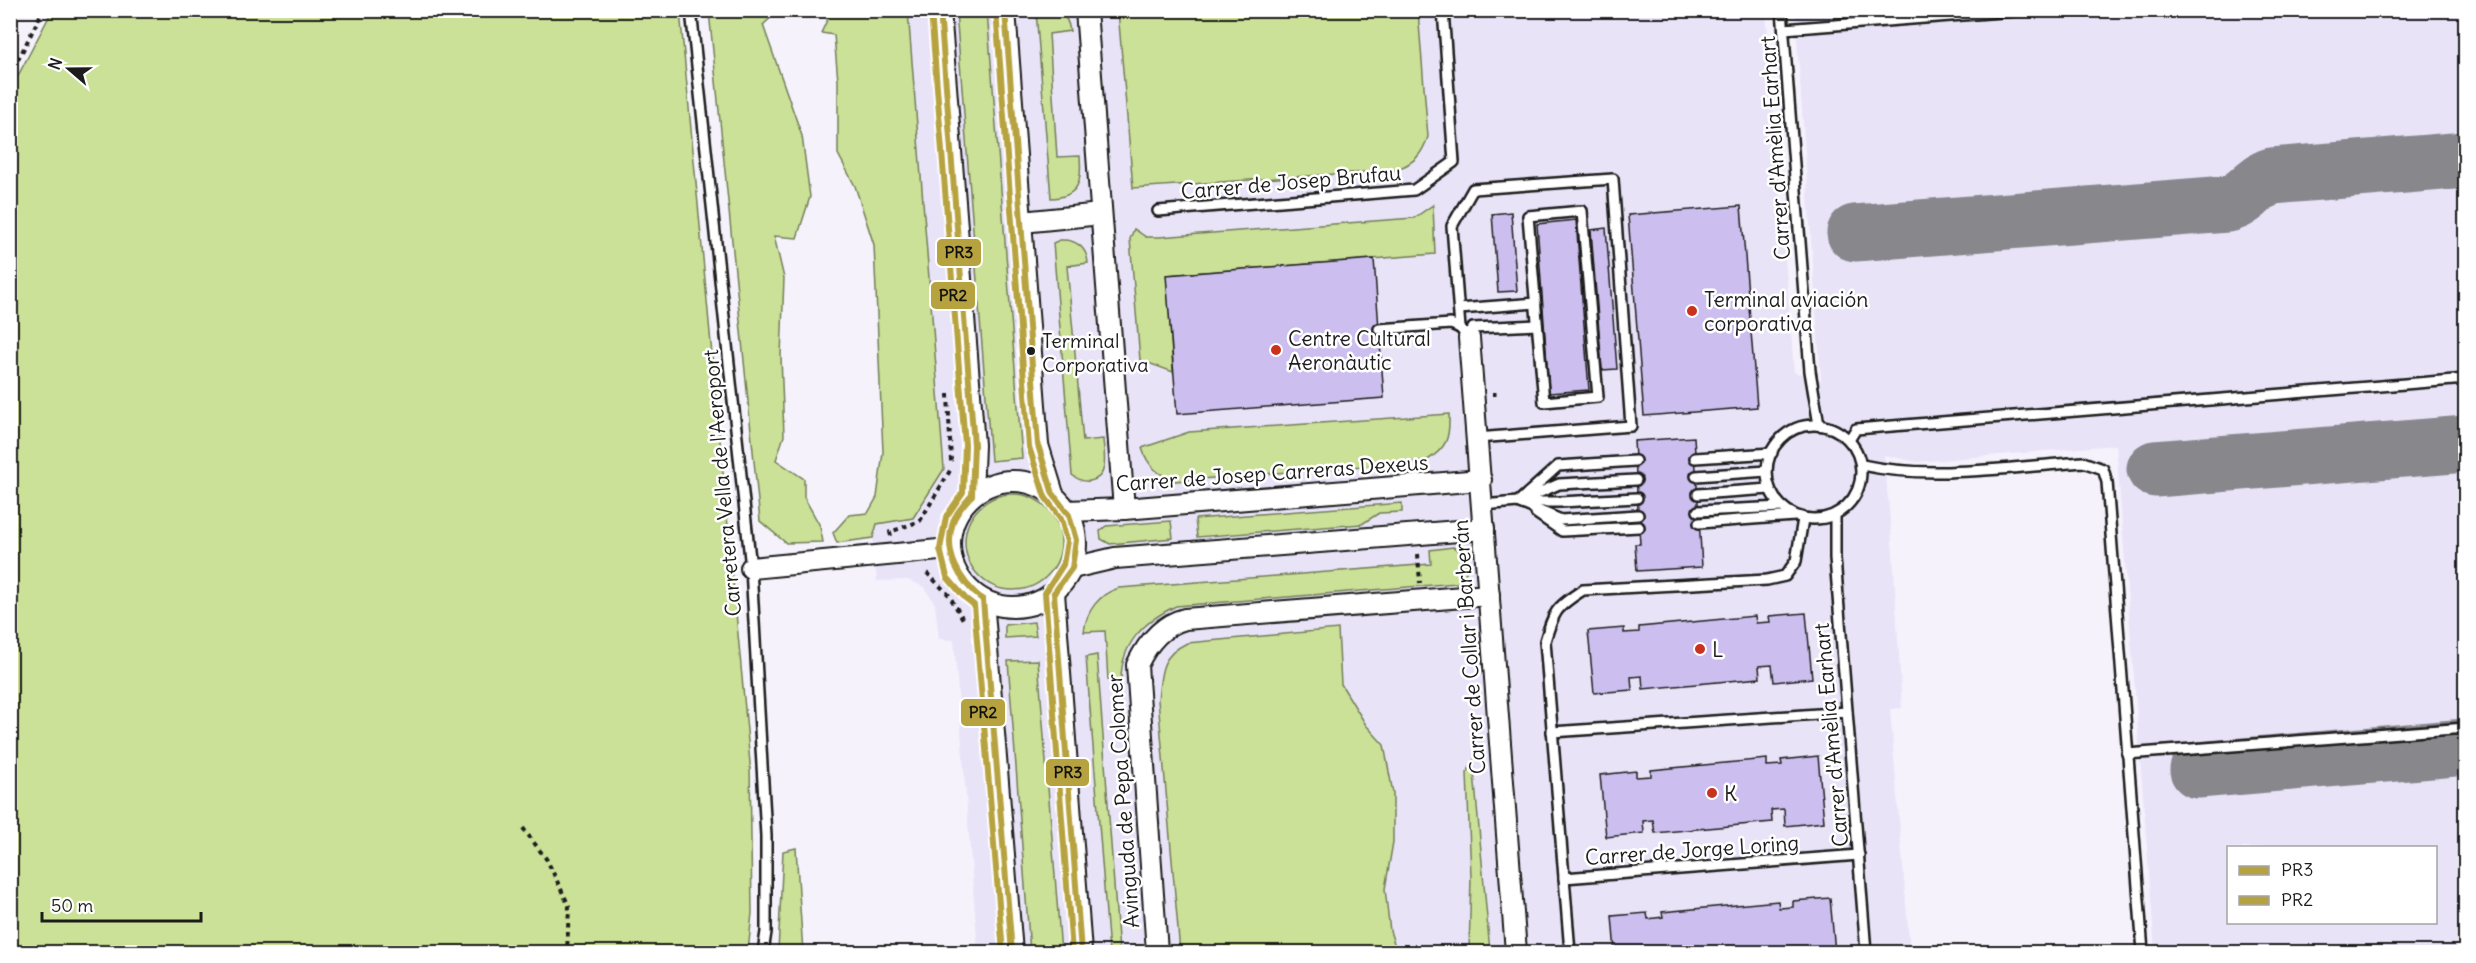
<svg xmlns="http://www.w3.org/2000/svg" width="2476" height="963" viewBox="0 0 2476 963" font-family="Delius,sans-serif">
  <rect width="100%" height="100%" fill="#f5f2fc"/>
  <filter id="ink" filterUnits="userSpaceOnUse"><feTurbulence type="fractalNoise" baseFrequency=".0167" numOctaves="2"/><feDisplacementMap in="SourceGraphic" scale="12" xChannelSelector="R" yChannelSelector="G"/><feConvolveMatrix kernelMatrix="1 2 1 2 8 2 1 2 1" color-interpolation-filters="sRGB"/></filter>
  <g filter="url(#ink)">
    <path fill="#e9e3f8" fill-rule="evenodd" d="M908 11H1766L1794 372 1821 380 1795 11H2465V952H2155L2116 445 1917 462 1884 455 1893 553 1902 708 1890 709 1910 952H978L954 640 939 639 935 604 924 587 908 580 877 581 873 538 877 524 944 469ZM2228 848H2436V922H2228Z"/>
    <g fill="#cae197" stroke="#737e5a" stroke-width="1.5">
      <path d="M832 10 908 11 944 469 913 518 877 524 873 538 837 543 833 533 849 515 868 513 877 497 883 452 874 245 855 186 838 154V81L834 35 821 33Z"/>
      <path d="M52 11H680L750 763 752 913 748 952H11L10 91Z"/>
      <path d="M709 11H778L763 25 802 136 810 197 797 238 774 236 784 278 781 356 784 436 776 460 804 479V497L820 526 823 542 786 543 760 521Z"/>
      <path d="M956 11H987L1022 458 991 461Z"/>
      <path d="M1036 11H1058C1066 16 1069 22 1070 31L1049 34 1057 157 1080 156C1082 180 1080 197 1051 198Z"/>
      <path d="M1118 11H1418L1428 137C1421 156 1415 162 1396 170L1133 188Z"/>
      <path d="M1433 205 1435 254 1167 275 1173 372 1140 360 1130 239 1134 229 1146 237H1159L1414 218Z"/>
      <path d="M1060 240C1075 239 1087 247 1088 263L1067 266 1083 441 1103 439C1104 453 1110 478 1090 481 1083 482 1077 479 1072 475L1053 243Z"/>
      <path d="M1449 414C1450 438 1447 448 1426 461L1175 481C1158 474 1148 467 1142 448L1189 432Z"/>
      <circle cx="1013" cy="542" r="48"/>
      <path d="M1402 503V512L1379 513 1362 524 1197 537 1195 519Z"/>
      <path d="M1171 521 1173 538 1110 544 1101 539 1100 531 1106 526Z"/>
      <path d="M1453 547 1465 553 1469 564 1464 577 1457 583 1176 606C1144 621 1121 643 1121 680H1108L1105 631 1084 632C1086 611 1099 594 1119 588L1431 564 1430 550Z"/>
      <path d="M1034 622 1036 636 1005 638V625Z"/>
      <path d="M1338 629 1341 684 1366 725 1384 745 1393 793V842L1385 889 1390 931 1397 952H1180L1158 700C1161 672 1160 656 1187 643Z"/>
      <path d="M1097 655 1119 952H1109L1086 657Z"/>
      <path d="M1038 660 1061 952H1030L1008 661Z"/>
      <path d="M1473 761 1490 952H1469L1471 877 1467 773Z"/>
      <path d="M796 848 803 952H778L783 851Z"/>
    </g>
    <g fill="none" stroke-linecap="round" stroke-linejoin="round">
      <g stroke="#88878c" stroke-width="57">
        <path d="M1855 233 2227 204C2247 200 2253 182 2272 176L2466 160"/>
        <path d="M2155 469 2466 444"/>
        <path d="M2198 770 2466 747"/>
      </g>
    </g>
    <g fill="#ccbff0" stroke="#1c1c1c" stroke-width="1.5">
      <path d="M1741 206 1757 407 1644 416 1628 215Z"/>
      <path d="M1511 212 1517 291 1498 292 1492 214Z"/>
      <path d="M1576 220 1589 390 1549 393 1537 224Z"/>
      <path d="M1606 228 1617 369 1602 370 1591 230Z"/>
      <path d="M1374 259 1384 398 1177 414 1166 275Z"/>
      <path d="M1694 437 1702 567 1637 571 1635 544H1640L1634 441Z"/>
      <path d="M1806 613 1812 678 1774 682 1772 665 1759 666 1760 678 1643 689 1642 676 1631 677 1632 690 1594 693 1588 631 1624 628V633L1639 632V627L1755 616 1756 623 1770 622 1769 616Z"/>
      <path d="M1818 756 1824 822 1785 826 1784 809 1771 810 1772 822 1655 833 1653 820 1643 821 1644 833 1606 837 1600 775 1636 771V777L1651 776V770L1767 759V766L1782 765 1781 760Z"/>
      <path d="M1830 898 1835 952H1796V951L1783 952H1615L1612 916 1647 913 1648 919 1663 917 1662 912 1778 901 1779 908 1793 907V901Z"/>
    </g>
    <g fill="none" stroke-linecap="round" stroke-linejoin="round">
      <g stroke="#1c1c1c" stroke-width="14">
        <g id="lane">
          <path d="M691 10 751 568 766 836V932L763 952"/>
          <path d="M1782 10 1810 371 1819 425"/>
          <path d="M1784 29 2027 10"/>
          <path d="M1158 211 1414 190 1454 162 1443 10"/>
          <path d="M1582 211 1598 397 1544 402 1528 216Z"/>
          <path d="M1459 309 1536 303"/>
          <path d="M1379 329 1451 324 1460 328"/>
          <circle cx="1814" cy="472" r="47"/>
          <path d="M1477 438 1631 426 1613 179 1473 189 1452 226 1460 328 1469 338 1473 328 1537 325"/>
          <path d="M1849 440 1856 429 2466 379"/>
          <path d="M1695 458 1772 453"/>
          <path d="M1635 461 1558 466 1518 502 1561 520 1638 515"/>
          <path d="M1862 465C1930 480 2012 467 2083 462L2103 469 2107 482 2143 952"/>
          <path d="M1696 476 1767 471"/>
          <path d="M1698 494 1770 489"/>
          <path d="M1525 499 1559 484 1636 480"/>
          <path d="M1525 502H1560L1637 498"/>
          <path d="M1482 505 1518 502 1522 504"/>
          <path d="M1698 511 1782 507"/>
          <path d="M1536 513 1562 531 1639 527"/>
          <path d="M1835 515V558L1866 952"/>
          <path d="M1699 523 1795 516"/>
          <path d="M1552 732 1847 712"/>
          <path d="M2127 754 2466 728"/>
          <path d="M1564 878 1859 855"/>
          <path d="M1570 952 1545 641C1554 611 1556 607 1583 590L1767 580 1785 576 1796 561 1803 519"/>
        </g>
      </g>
      <g stroke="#1c1c1c" stroke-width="24">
        <g id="street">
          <path d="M940 10 974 445 972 495"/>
          <path d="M1005 10 1038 445 1053 494"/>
          <path d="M1086 10 1124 509"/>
          <path d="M1022 222 1101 214"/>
          <path d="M1469 338 1516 952"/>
          <circle cx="1013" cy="544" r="63"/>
          <path d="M1066 511 1124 509 1481 480"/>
          <path d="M751 568 949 549"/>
          <path d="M1072 568 1115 558 1484 529"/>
          <path d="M1054 593 1081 952"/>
          <path d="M983 600 1012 952"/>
          <path d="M1157 952 1137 665C1147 644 1161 625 1185 619L1489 595"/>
        </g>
      </g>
      <g stroke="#1c1c1c" stroke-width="4" stroke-dasharray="4.5 4.5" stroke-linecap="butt">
        <path d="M10 76 43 10"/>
        <path d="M948 394 951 462"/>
        <path d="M1492 394H1500"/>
        <path d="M891 536 890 532 920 521 951 469"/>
        <path d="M1418 554 1420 583"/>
        <path d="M927 573 949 595 964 621"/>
        <path d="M523 828 547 860 569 906 567 952"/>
      </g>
      <use href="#lane" stroke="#fff" stroke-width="9"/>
      <use href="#street" stroke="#fff" stroke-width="20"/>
      <g stroke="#fff" stroke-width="10">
        <g id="bus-1">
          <path d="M940 10 974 445 972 495"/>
          <path d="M1005 10 1038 445 1053 494 1069 515 1076 540 1072 568 1054 593"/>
          <path d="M972 495C965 503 956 512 953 522 943 553 959 581 983 600"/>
          <path d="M1054 593 1081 952"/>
          <path d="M983 600 1012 952"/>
        </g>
      </g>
      <g stroke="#fff" stroke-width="10">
        <g id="bus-2">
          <path d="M931 11 965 445 963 492 946 517 940 549 947 577 965 598 974 605 1003 952"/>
          <path d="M996 11 1029 447 1045 497 1061 519 1067 541 1063 565 1045 593 1072 952"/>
        </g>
      </g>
      <use href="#bus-1" stroke="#b7a240" stroke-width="6"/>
      <use href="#bus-2" stroke="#b7a240" stroke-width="6"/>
    </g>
  </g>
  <g fill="#c8321e" stroke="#fff" stroke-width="2">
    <circle cx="1692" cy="311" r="6"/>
    <circle cx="1276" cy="350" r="6"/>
    <circle cx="1700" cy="649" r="6"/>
    <circle cx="1712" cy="793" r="6"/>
  </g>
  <circle fill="#1c1c1c" stroke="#fff" stroke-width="2" cx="1031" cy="351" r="5"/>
  <g text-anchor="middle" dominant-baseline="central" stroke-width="5" stroke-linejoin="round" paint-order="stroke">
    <g font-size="20" fill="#1c1c1c" stroke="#fff" text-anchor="start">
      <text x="1042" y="340">Terminal<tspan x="1042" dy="24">Corporativa</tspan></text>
    </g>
    <g font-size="21" fill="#1c1c1c" stroke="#fff">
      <text transform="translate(1775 148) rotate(-94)">Carrer d'Amèlia Earhart</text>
      <text transform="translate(1291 182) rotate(-5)">Carrer de Josep Brufau</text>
      <text transform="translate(1272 473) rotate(-4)">Carrer de Josep Carreras Dexeus</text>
      <text transform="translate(722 483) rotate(-95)">Carretera Vella de l'Aeroport</text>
      <text transform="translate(1469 647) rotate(-94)">Carrer de Collar i Barberán</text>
      <text transform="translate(1831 735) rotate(-95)">Carrer d'Amèlia Earhart</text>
      <text transform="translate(1123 801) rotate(-94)">Avinguda de Pepa Colomer</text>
      <text transform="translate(1692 850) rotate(-4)">Carrer de Jorge Loring</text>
    </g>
    <g font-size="21" fill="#1c1c1c" stroke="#fff" text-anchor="start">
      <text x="1704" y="299">Terminal aviación<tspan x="1704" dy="24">corporativa</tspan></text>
      <text x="1288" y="338">Centre Cultural<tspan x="1288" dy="24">Aeronàutic</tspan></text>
      <text x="1712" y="649">L</text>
      <text x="1724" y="793">K</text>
    </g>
  </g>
  <g stroke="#fff" stroke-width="2">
    <rect x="936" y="238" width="46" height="29" rx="6" fill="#b7a240"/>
    <rect x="930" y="281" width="46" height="29" rx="6" fill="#b7a240"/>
    <rect x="960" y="698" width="46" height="29" rx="6" fill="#b7a240"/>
    <rect x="1045" y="758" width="45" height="29" rx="6" fill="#b7a240"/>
  </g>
  <g font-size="16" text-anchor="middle" font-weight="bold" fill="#111">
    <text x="959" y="258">PR3</text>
    <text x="953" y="301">PR2</text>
    <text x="983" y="718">PR2</text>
    <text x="1068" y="778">PR3</text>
  </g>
  <rect width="2476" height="963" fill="none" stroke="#fff" stroke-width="36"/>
  <rect x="18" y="18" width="2440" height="927" fill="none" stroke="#1c1c1c" stroke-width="2" filter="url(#ink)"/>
  <rect x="2227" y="846" width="210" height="78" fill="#ffffff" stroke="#a4a4a4" stroke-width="1.5"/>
  <rect x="2239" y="866" width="30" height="9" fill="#b7a240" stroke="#a4a4a4" stroke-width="1.5"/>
  <text x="2281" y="876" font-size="18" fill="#1c1c1c">PR3</text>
  <rect x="2239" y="896" width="30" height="9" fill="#b7a240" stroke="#a4a4a4" stroke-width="1.5"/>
  <text x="2281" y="906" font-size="18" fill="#1c1c1c">PR2</text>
  <g transform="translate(69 69) rotate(290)" stroke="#ffffff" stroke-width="4.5" paint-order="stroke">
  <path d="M0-4.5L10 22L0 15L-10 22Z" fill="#1c1c1c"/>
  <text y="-9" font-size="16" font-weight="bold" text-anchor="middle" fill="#1c1c1c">N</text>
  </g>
  <path d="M42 912v9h159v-9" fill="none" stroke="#1c1c1c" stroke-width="3"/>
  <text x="51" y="912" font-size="18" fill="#1c1c1c" stroke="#ffffff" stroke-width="4.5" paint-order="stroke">50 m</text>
</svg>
